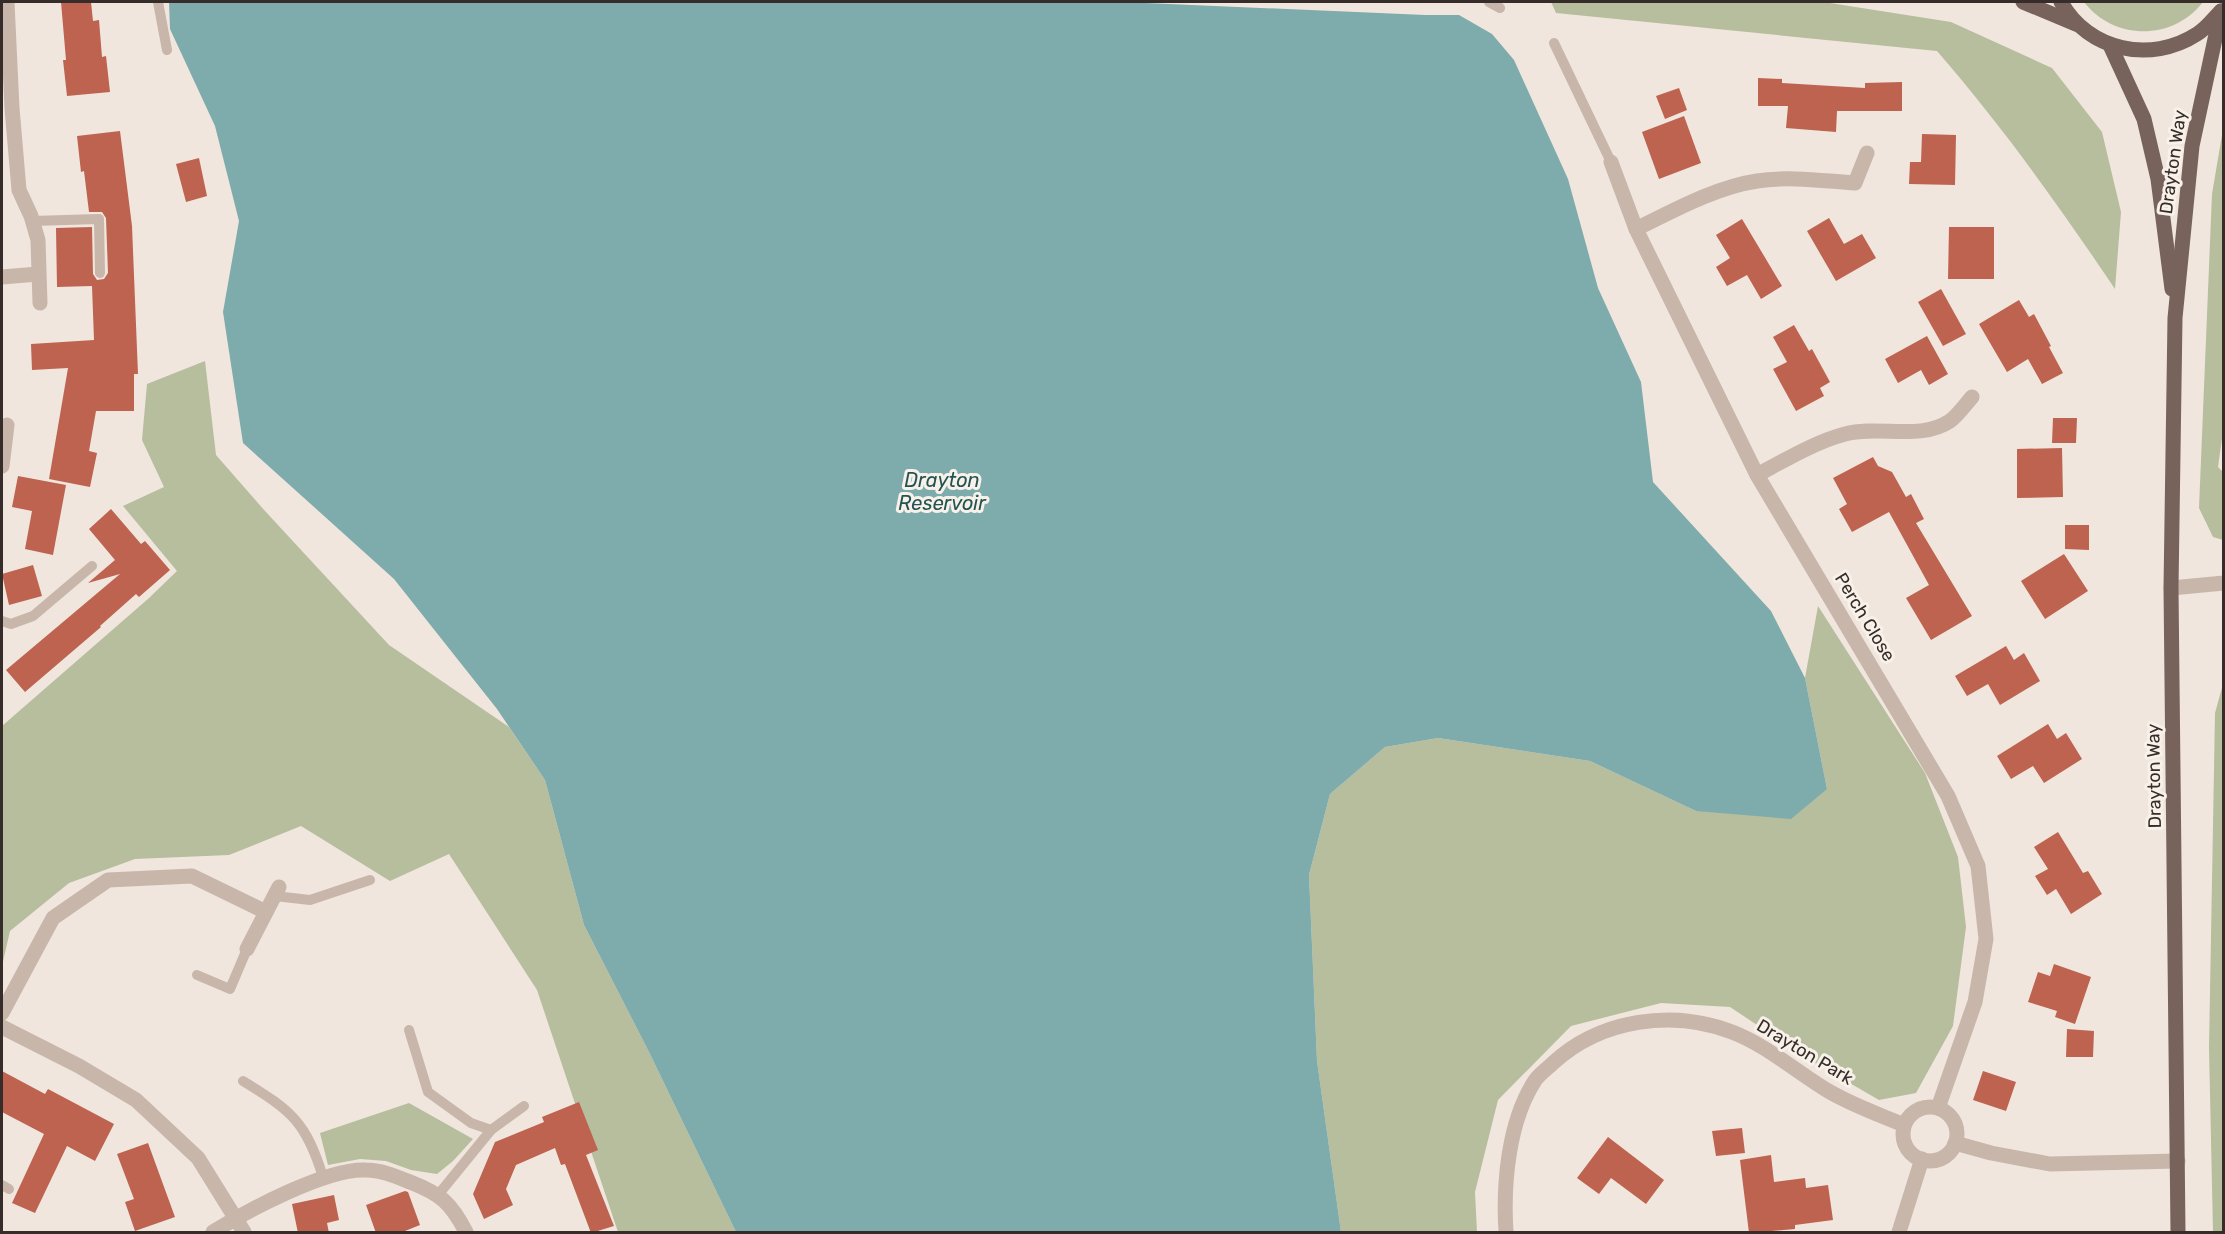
<svg xmlns="http://www.w3.org/2000/svg" width="2225" height="1234" viewBox="0 0 2225 1234" font-family="Rubik,sans-serif">
  <rect width="100%" height="100%" fill="#f0e6dd"/>
  <g fill="#b6be9e">
    <path d="M1551 2 1830 3 1951 22 2052 68 2102 132 2121 212 2115 289C2059 206 2003 127 1937 51L1556 13Z"/>
    <path d="M2084 2H2203C2173 41 2114 41 2084 2Z"/>
    <path d="M2223 129 2224 424 2218 467 2223 472V540L2213 537 2199 508 2212 194Z"/>
    <path d="M205 361 216 455 265 511 389 645 509 727 545 780 584 925 649 1052 736 1232H618L537 990 449 854 390 881 301 826 229 855 135 859 69 883 10 931 2 966V726L149 598 177 571 123 506 164 487 142 440 147 384Z"/>
    <path d="M1818 606 1925 773 1958 857 1966 927 1953 1026 1916 1093 1879 1100 1810 1060 1730 1007 1661 1003 1571 1026 1498 1100 1475 1192 1477 1232H1341L1317 1061 1309 875 1330 794 1385 747 1438 738 1590 761 1696 811 1827 789 1805 678Z"/>
    <path d="M2223 684 2224 1232H2213L2209 1048 2215 713Z"/>
    <path d="M409 1103 473 1139 453 1161 437 1174 411 1170 386 1161 360 1159 328 1165 320 1133Z"/>
  </g>
  <path fill="#7eabab" d="M169 2H1123L1425 15H1459L1492 34 1514 60 1568 179 1598 288 1641 382 1653 482 1771 611 1805 678 1827 789 1791 819 1696 811 1590 761 1438 738 1385 747 1330 794 1309 875 1317 1061 1341 1232H736L649 1052 584 925 545 780 497 709 394 579 243 443 223 312 239 221 215 126 170 29Z"/>
  <g fill="#bd634f">
    <path d="M61 2H91L93 21 99 20 102 57 106 56 110 92 67 96 63 60H66Z"/>
    <path d="M1758 78 1782 79V83L1865 88V83L1902 82V111H1837L1836 132 1786 128 1788 106H1758Z"/>
    <path d="M1679 88 1687 110 1665 119 1656 96Z"/>
    <path d="M1684 116 1701 163 1659 179 1642 132Z"/>
    <path d="M120 131 132 226 138 374H134V411H96L89 451 97 453 90 487 49 479 68 368 32 370 31 344 94 340 92 286 57 287 56 228 92 227 93 274 97 280 104 279 108 273 106 218 102 212H89L84 171 81 172 77 136Z"/>
    <path d="M1922 134 1956 135 1955 185 1909 184 1910 162H1921Z"/>
    <path d="M199 158 207 196 186 202 176 164Z"/>
    <path d="M1829 218 1844 244 1862 234 1876 258 1836 281 1807 231Z"/>
    <path d="M1742 219 1782 286 1761 299 1747 275 1727 286 1716 267 1730 258 1716 235Z"/>
    <path d="M1949 227H1994V279H1948Z"/>
    <path d="M1941 289 1966 334 1943 346 1918 302Z"/>
    <path d="M2019 300 2029 317 2034 314 2051 346 2049 347 2063 373 2042 384 2028 359 2007 372 1979 324Z"/>
    <path d="M1794 325 1809 351 1812 349 1830 382 1820 388 1824 396 1796 411 1773 369 1787 362 1773 337Z"/>
    <path d="M1927 336 1948 374 1929 385 1921 370 1898 383 1885 359Z"/>
    <path d="M2053 418H2077L2076 443H2052Z"/>
    <path d="M2062 448 2063 497 2017 498V449Z"/>
    <path d="M1873 457 1878 466 1892 472 1906 497 1911 494 1924 519 1916 523 1972 616 1931 640 1906 598 1929 585 1889 512 1852 532 1839 509 1847 504 1833 478Z"/>
    <path d="M18 476 66 485 53 555 25 549 32 511 12 507Z"/>
    <path d="M111 509 141 544 145 541 170 570 139 597 136 594 100 626 101 627 25 692 6 670 120 574 88 583 115 560 89 529Z"/>
    <path d="M2065 525H2089V550L2065 549Z"/>
    <path d="M2064 554 2088 591 2045 619 2021 581Z"/>
    <path d="M33 565 42 596 9 605 2 574Z"/>
    <path d="M2006 646 2014 660 2024 653 2040 681 2000 705 1988 684 1967 696 1955 676Z"/>
    <path d="M2048 724 2057 739 2066 733 2082 759 2044 783 2033 766 2011 779 1997 756Z"/>
    <path d="M2058 832 2083 873 2088 871 2102 894 2071 914 2056 889 2047 895 2035 876 2048 869 2034 847Z"/>
    <path d="M2054 964 2091 977 2075 1024 2055 1017 2057 1011 2028 1002 2038 972 2050 976Z"/>
    <path d="M2067 1029 2094 1031 2093 1057H2066Z"/>
    <path d="M2 1071 45 1094 48 1089 114 1124 95 1161 67 1146 35 1213 12 1203 44 1134 2 1112Z"/>
    <path d="M1983 1071 2016 1082 2006 1111 1973 1100Z"/>
    <path d="M579 1102 598 1150 586 1155 614 1226 591 1233 565 1164 561 1165 555 1148 516 1165 506 1189 513 1205 484 1219 473 1194 495 1142 544 1122 542 1117Z"/>
    <path d="M1742 1128 1745 1153 1716 1156 1712 1131Z"/>
    <path d="M1608 1137 1664 1180 1646 1204 1611 1178 1599 1194 1577 1178Z"/>
    <path d="M148 1143 175 1217 135 1231 125 1202 134 1199 117 1154Z"/>
    <path d="M1771 1155 1774 1182 1805 1178 1806 1188 1828 1185 1833 1220 1795 1225V1229L1749 1233 1740 1160Z"/>
    <path d="M405 1191 408 1192 420 1225 400 1233H376L366 1205Z"/>
    <path d="M334 1195 339 1220 327 1223 329 1233H298L292 1204Z"/>
  </g>
  <g fill="none" stroke-linecap="round" stroke-linejoin="round">
    <g stroke="#c8b6aa" stroke-width="10">
      <path d="M158 2 167 50"/>
      <path d="M1489 2 1500 8"/>
      <path d="M1554 43 1611 162"/>
      <path d="M32 221 99 219 100 273"/>
      <path d="M2 621 11 624 33 616 92 566"/>
      <path d="M275 896 310 900 370 880"/>
      <path d="M197 975 230 989 247 949"/>
      <path d="M409 1030 428 1092 471 1123 491 1130"/>
      <path d="M243 1081C292 1111 306 1122 323 1177"/>
      <path d="M2 1185 9 1189"/>
      <path d="M438 1195 491 1130 524 1106"/>
    </g>
    <g stroke="#c8b6aa" stroke-width="15">
      <path d="M7 2 12 108 19 190 31 216 38 240 40 303"/>
      <path d="M1611 162 1636 229 1757 475 1948 796 1978 866 1986 939 1975 1002 1938 1108"/>
      <path d="M1636 229C1673 211 1716 187 1757 181 1790 176 1823 181 1855 183L1867 153"/>
      <path d="M2 277 38 274"/>
      <path d="M2 466 7 425"/>
      <path d="M1757 475C1785 460 1815 442 1845 434 1879 425 1920 441 1950 421 1958 415 1965 405 1972 397"/>
      <path d="M247 949 279 887"/>
      <path d="M2 1013 53 918 108 880 192 876 266 912"/>
      <path d="M2 1027 79 1066 136 1100 198 1158 244 1232"/>
      <circle cx="1930" cy="1134" r="27"/>
      <path d="M1955 1143 1991 1153 2050 1164 2178 1161"/>
      <path d="M213 1232C247 1211 326 1168 366 1170 381 1170 395 1176 410 1182 441 1194 451 1203 466 1232"/>
      <path d="M1506 1232C1503 1185 1508 1123 1534 1082 1538 1075 1547 1069 1553 1063 1601 1019 1673 1009 1732 1032 1766 1045 1794 1070 1825 1089 1849 1104 1878 1114 1904 1125"/>
      <path d="M1899 1232 1922 1159"/>
    </g>
    <path stroke="#c8b6aa" stroke-width="15" d="M2171 588 2224 583"/>
    <g stroke="#77635b" stroke-width="15">
      <path d="M2023 2 2076 24"/>
      <path d="M2061 2C2088 51 2151 64 2197 34 2206 29 2213 19 2221 11"/>
      <path d="M2110 45 2144 119 2158 179 2172 289"/>
      <path d="M2178 1232 2171 588 2175 318 2192 146 2221 11"/>
    </g>
  </g>
  <g text-anchor="middle" dominant-baseline="central" stroke-width="6" stroke-linejoin="round" paint-order="stroke">
    <g font-size="18" fill="#362c29" stroke="#f8f1e9">
      <text transform="translate(2173 162) rotate(-82)">Drayton Way</text>
      <text transform="translate(1865 617) rotate(59)">Perch Close</text>
      <text transform="translate(2154 776) rotate(-91)">Drayton Way</text>
      <text transform="translate(1805 1052) rotate(31)">Drayton Park</text>
    </g>
    <g font-size="20" font-style="italic" fill="#225454" stroke="#f8f1e9">
      <text x="942" y="480">Drayton<tspan x="942" dy="23">Reservoir</tspan></text>
    </g>
  </g>
  <rect width="2225" height="1234" fill="none" stroke="#362c29" stroke-width="6"/>
</svg>
